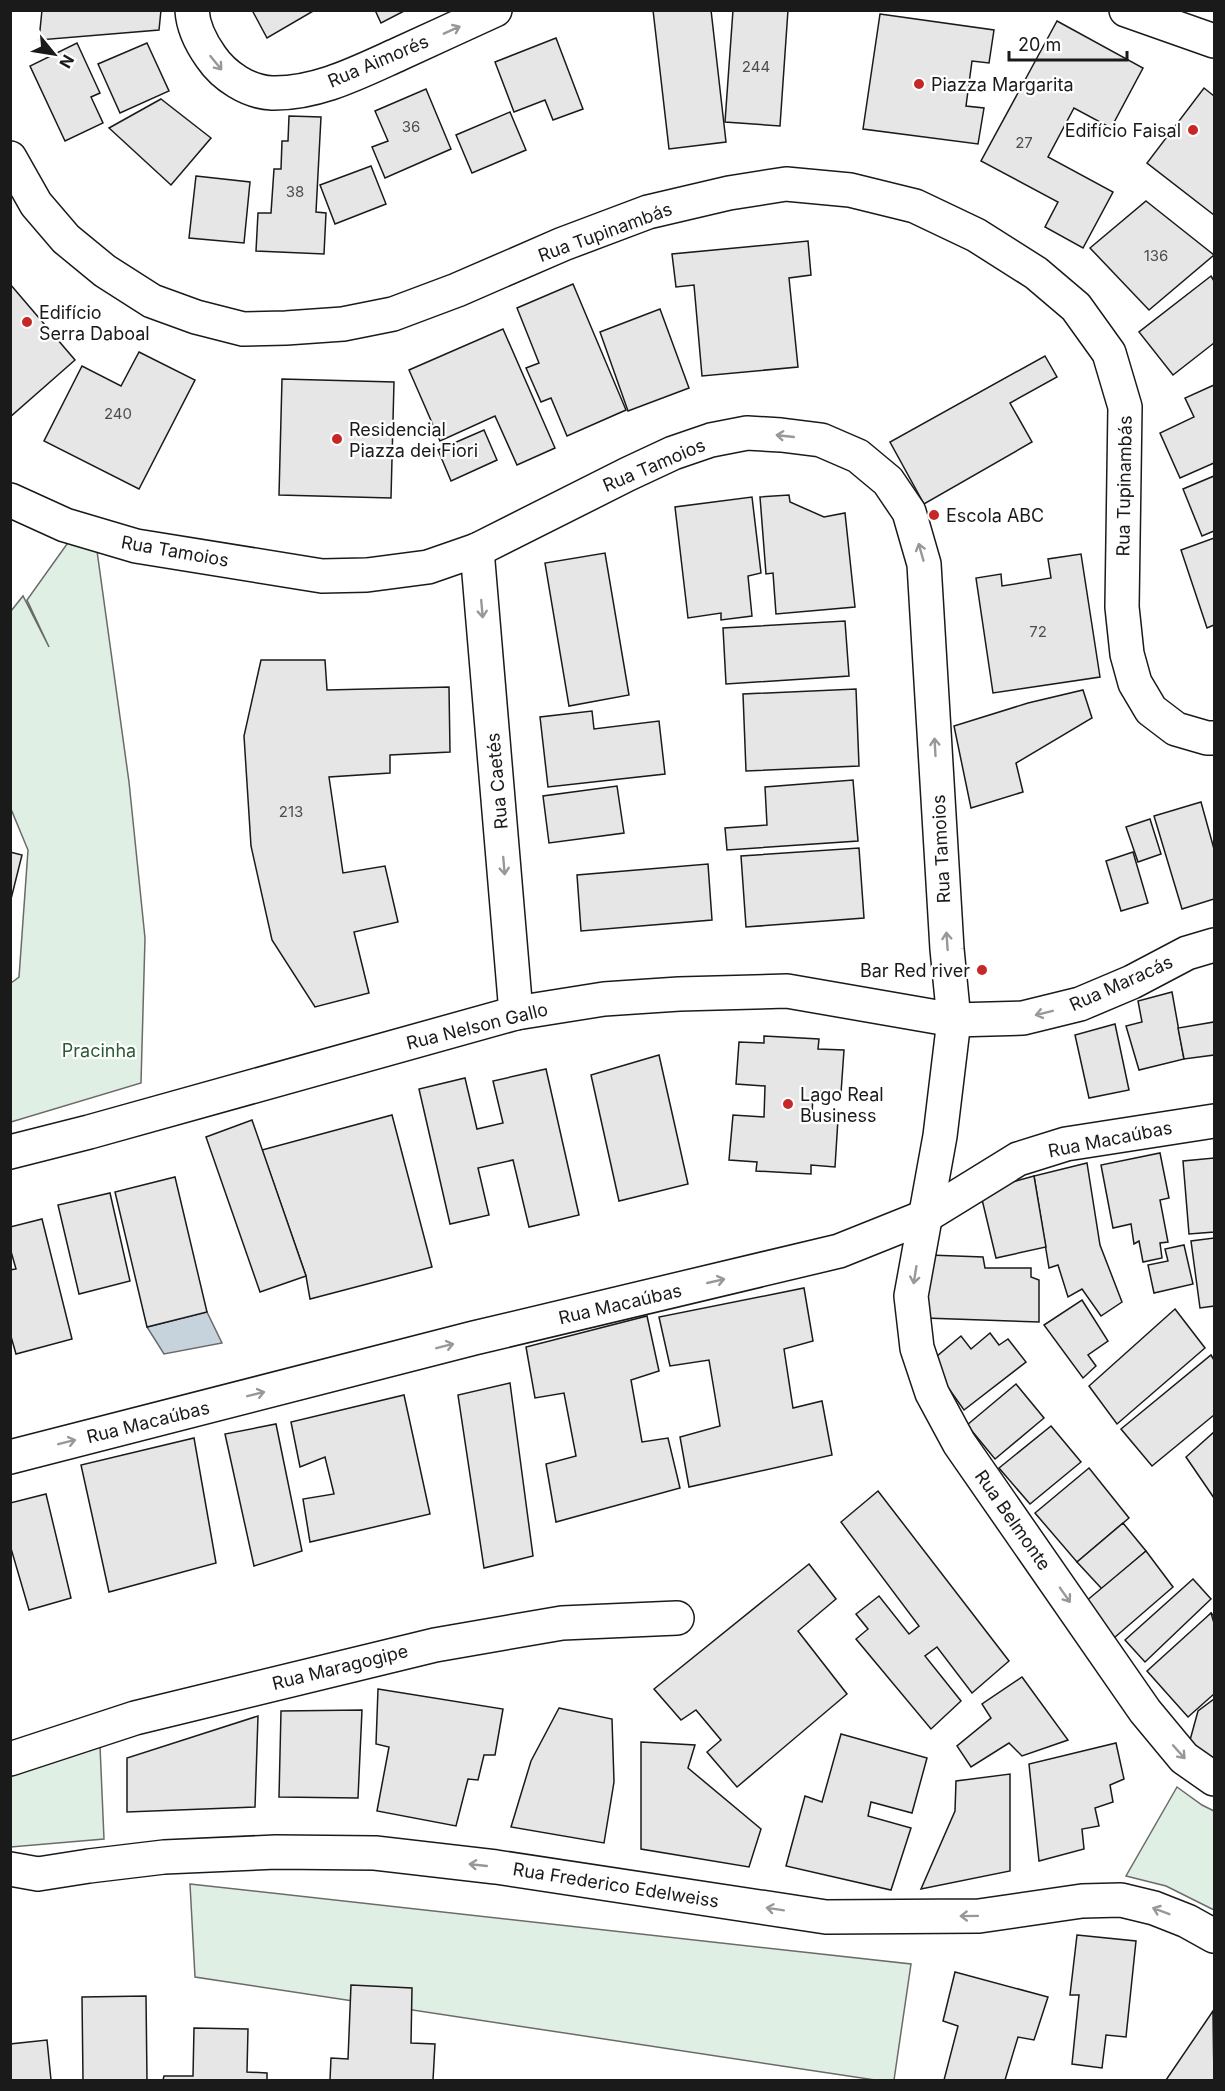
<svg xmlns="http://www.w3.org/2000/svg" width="1225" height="2091" viewBox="0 0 1225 2091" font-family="Inter,sans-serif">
  <rect width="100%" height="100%" fill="#fff"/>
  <g fill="#e0efe3" stroke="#6a6a6a" stroke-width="1.5">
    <path d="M72 537 97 551 129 782 145 938 141 1083 11 1122V983L19 977 28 850 11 809V611L23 596 49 647 27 600Z"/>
    <path d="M100 1746 104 1839 11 1847 10 1776Z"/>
    <path d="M1177 1787 1202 1805 1214 1811V1910L1166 1886 1126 1876Z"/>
    <path d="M190 1884 911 1964 894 2080H875L195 1977Z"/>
  </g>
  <path fill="#c6d2dc" stroke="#6a6a6a" stroke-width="1.5" d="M207 1312 222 1343 164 1354 147 1327Z"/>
  <g fill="#e6e6e6" stroke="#1a1a1a" stroke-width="1.5">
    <path d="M42 10H161L159 30 39 40Z"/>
    <path d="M252 10H315L267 38Z"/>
    <path d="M375 10H406L381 23Z"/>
    <path d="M653 10H711L726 142 669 149Z"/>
    <path d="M733 10H788L780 126 725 122Z"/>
    <path d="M880 14 994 30 989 63 972 61 966 106 984 108 978 144 863 129Z"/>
    <path d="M1057 21 1143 68 1111 128 1074 108 1048 157 1113 192 1083 248 1045 227 1058 202 981 161Z"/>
    <path d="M556 38 583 109 553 120 545 100 514 112 495 62Z"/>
    <path d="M77 43 100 93 91 97 103 123 65 141 30 66Z"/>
    <path d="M147 43 169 91 120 113 98 64Z"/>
    <path d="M1204 88 1214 96V215L1147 163Z"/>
    <path d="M426 89 451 149 385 178 372 147 388 141 375 111Z"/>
    <path d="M161 99 211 138 171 185 109 128Z"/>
    <path d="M510 112 526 150 472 173 456 135Z"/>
    <path d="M289 116 321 117 316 212 326 213 324 254 256 251 258 213H271L274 169H281L282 141H288Z"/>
    <path d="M371 166 386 204 335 224 320 185Z"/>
    <path d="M196 176 250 182 244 243 189 238Z"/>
    <path d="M1146 201 1214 255 1149 310 1090 248Z"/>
    <path d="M808 241 811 275 789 278 798 367 702 376 694 285 676 287 672 254Z"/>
    <path d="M1211 276 1214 281V343L1173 375 1139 332Z"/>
    <path d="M10 284 75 360 10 417Z"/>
    <path d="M573 284 626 410 567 436 551 398 541 402 526 368 539 363 517 308Z"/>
    <path d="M660 309 689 388 628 411 600 332Z"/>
    <path d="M503 329 555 448 517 465 495 416 440 441 409 370Z"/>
    <path d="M139 352 195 380 139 489 44 441 82 366 121 386Z"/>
    <path d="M1045 356 1057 377 1010 403 1032 442 924 504 890 442Z"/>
    <path d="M282 379 394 382 391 498 279 495Z"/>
    <path d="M1214 385V463L1180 478 1160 433 1194 417 1185 398Z"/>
    <path d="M484 430 497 460 451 481 438 450Z"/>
    <path d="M1214 476V531L1202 536 1183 489Z"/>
    <path d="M789 495 790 502 824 517 845 513 855 607 776 614 773 573 766 574 760 497Z"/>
    <path d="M752 497 761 573 748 576 752 616 721 620V613L688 618 675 507Z"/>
    <path d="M1214 538V625L1207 628 1181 550Z"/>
    <path d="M605 553 629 695 569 706 545 563Z"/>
    <path d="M1081 554 1100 677 993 693 976 578 1001 574 1002 586 1051 578 1048 559Z"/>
    <path d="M845 621 849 676 726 684 723 628Z"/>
    <path d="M261 660H325L327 690 449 687 450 752 390 755V773L329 777 343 873 385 866 398 922 354 932 369 993 315 1007 272 940 251 846 244 736Z"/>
    <path d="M856 689 859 766 746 771 743 694Z"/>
    <path d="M1083 690 1092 718 1016 763 1023 792 971 808 954 726 1028 703Z"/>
    <path d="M592 711 594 729 659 721 665 774 548 787 540 717Z"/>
    <path d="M853 780 858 841 727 850 725 828 767 825 765 787Z"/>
    <path d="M617 786 624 833 549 843 543 796Z"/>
    <path d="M1201 802 1214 849V899L1182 909 1154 816Z"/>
    <path d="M1150 819 1161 854 1138 862 1126 827Z"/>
    <path d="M859 848 864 918 746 927 741 856Z"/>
    <path d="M10 852 22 855 10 903Z"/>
    <path d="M1133 852 1148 903 1121 911 1106 861Z"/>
    <path d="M708 864 712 920 581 931 577 875Z"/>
    <path d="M1172 992 1184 1059 1139 1070 1126 1026 1142 1022 1138 1001Z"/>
    <path d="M1214 1022V1055L1184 1059 1178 1028Z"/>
    <path d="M1115 1024 1129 1090 1089 1098 1075 1035Z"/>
    <path d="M764 1036 819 1039 818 1049 844 1050 841 1093 813 1091 812 1117 838 1119 835 1167 811 1165V1174L756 1171 757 1162 729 1160 733 1115 764 1117 765 1086 736 1084 739 1042 764 1043Z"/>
    <path d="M659 1055 688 1184 619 1201 591 1075Z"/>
    <path d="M546 1069 579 1215 529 1227 513 1160 478 1168 489 1215 450 1224 419 1089 465 1078 477 1129 503 1123 493 1081Z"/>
    <path d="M392 1115 432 1267 310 1299 306 1276 262 1150Z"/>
    <path d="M252 1120 306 1276 260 1292 206 1137Z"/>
    <path d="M1160 1153 1169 1198 1160 1200 1168 1242 1160 1243 1162 1258 1143 1262 1139 1241 1134 1244 1131 1224 1113 1228 1101 1165Z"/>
    <path d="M1214 1158V1232L1189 1234 1183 1161Z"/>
    <path d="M1087 1163 1100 1245 1122 1302 1101 1316 1082 1289 1068 1297 1058 1265 1049 1268 1034 1176Z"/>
    <path d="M1034 1176 1046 1247 996 1258 980 1191Z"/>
    <path d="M175 1177 207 1312 147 1327 115 1192Z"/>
    <path d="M110 1193 130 1281 79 1294 58 1205Z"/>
    <path d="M42 1219 72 1339 16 1354 10 1333V1270L16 1269 10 1248V1227Z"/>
    <path d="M1214 1238V1306L1200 1308 1191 1241Z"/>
    <path d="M1184 1245 1193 1284 1154 1293 1148 1265 1168 1261 1165 1249Z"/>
    <path d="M929 1255 983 1257 985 1268H1031V1277L1039 1280V1322L925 1318Z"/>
    <path d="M804 1288 813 1341 784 1349 793 1408 822 1401 832 1455 689 1487 680 1437 720 1426 709 1360 670 1366 659 1317Z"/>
    <path d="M1082 1300 1108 1341 1088 1355 1096 1366 1083 1378 1044 1325Z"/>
    <path d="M1175 1309 1205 1348 1117 1424 1089 1386Z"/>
    <path d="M647 1316 659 1371 631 1380 642 1442 668 1438 680 1488 556 1522 546 1464 576 1456 564 1393 535 1398 526 1347Z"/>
    <path d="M990 1333 999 1345 1008 1339 1026 1362 964 1410 930 1362 961 1336 971 1349Z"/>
    <path d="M1211 1355 1214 1360V1415L1152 1466 1121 1429Z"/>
    <path d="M510 1383 533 1556 484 1568 458 1395Z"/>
    <path d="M1016 1384 1044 1418 995 1459 967 1425Z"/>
    <path d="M404 1395 430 1514 310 1542 303 1499 334 1494 325 1457 300 1467 291 1422Z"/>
    <path d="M276 1424 302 1551 254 1566 225 1434Z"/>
    <path d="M1051 1426 1081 1462 1030 1504 999 1468Z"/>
    <path d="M1214 1432V1498L1186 1457Z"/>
    <path d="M194 1438 216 1563 109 1592 81 1465Z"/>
    <path d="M1089 1468 1129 1518 1077 1562 1035 1513Z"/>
    <path d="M878 1491 1009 1661 972 1693 937 1647 925 1656 961 1701 931 1729 856 1639 868 1629 856 1614 879 1596 909 1634 919 1626 841 1522Z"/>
    <path d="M46 1494 71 1598 29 1610 10 1545V1503Z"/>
    <path d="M1123 1523 1146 1551 1102 1589 1077 1562Z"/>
    <path d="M1146 1551 1173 1587 1114 1638 1085 1602Z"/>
    <path d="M809 1564 836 1599 798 1631 847 1694 737 1787 707 1752 721 1740 696 1710 681 1720 654 1689Z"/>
    <path d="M1193 1579 1211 1599 1145 1662 1125 1640Z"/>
    <path d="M1211 1613 1214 1616V1663L1188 1638Z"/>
    <path d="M1211 1613 1214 1623V1694L1188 1717 1147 1671Z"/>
    <path d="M1022 1677 1068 1740 1022 1756 1009 1743 971 1767 957 1746 991 1718 982 1704Z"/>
    <path d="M378 1689 503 1709 495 1755H484L478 1780 468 1779 456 1826 377 1811 389 1747 376 1744Z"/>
    <path d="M1214 1699V1762L1187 1751 1198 1711Z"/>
    <path d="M559 1708 612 1719 614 1782 604 1843 511 1827 531 1761Z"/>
    <path d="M362 1710 358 1798 279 1797 281 1711Z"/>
    <path d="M258 1716 255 1807 127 1812V1758Z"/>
    <path d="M841 1734 927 1758 912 1813 871 1802 868 1816 911 1828 891 1890 786 1866 805 1796 822 1802Z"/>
    <path d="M641 1742 695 1745 688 1768 761 1829 749 1867 641 1849Z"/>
    <path d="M1116 1743 1124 1779 1110 1785 1113 1802 1095 1808 1099 1826 1082 1829 1084 1849 1039 1861 1029 1764Z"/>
    <path d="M1010 1774V1871L921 1889 955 1811 956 1781Z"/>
    <path d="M1077 1935 1136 1941 1126 2037 1106 2035 1102 2068 1072 2064 1079 1995H1070Z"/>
    <path d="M955 1972 1048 1997 1034 2040 1018 2037 1005 2080H944L958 2026 943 2021Z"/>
    <path d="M351 1985 412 1988 411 2043 435 2044 433 2080H330L331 2058 348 2059Z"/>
    <path d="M146 1996 147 2080H83L82 1997Z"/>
    <path d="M1213 2011 1214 2080H1166Z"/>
    <path d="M194 2028 248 2029 247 2072 267 2073V2080H163L164 2076H193Z"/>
    <path d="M47 2040 51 2080H10V2044Z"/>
  </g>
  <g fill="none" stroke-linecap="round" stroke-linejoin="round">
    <g stroke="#1a1a1a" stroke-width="36">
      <g id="minor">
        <path d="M192 10C193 27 201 43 211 57 224 76 248 92 272 93 317 94 359 72 399 54 431 39 463 25 495 10"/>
        <path d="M1126 10 1214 41"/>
        <path d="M10 158 36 204 66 239 105 271 152 301 196 317 243 329 286 328 343 324 393 314 457 290 563 244 648 212 729 193 786 184 850 190 915 206 976 235 1036 273 1076 307 1109 353 1125 407 1122 607 1127 654 1135 683 1151 710 1176 729 1207 738H1214"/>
        <path d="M10 500 65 525 136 546 322 576 367 575 428 567 477 550 628 474 673 453 711 440 747 433 781 435 821 440 858 456 888 481 909 512 924 564 947 949 954 1020 940 1136 911 1296 917 1348 932 1393 959 1443 1145 1711 1184 1758 1214 1779"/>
        <path d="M477 550 516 1013"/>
        <path d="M10 1152 89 1132 516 1013 604 999 679 994 787 991 954 1020 1023 1018 1080 1004 1132 982 1187 953 1214 945"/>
        <path d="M10 1457 474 1338 839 1251 924 1217 1018 1159 1066 1144 1214 1121"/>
        <path d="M10 1759 135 1718 435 1645 562 1623 677 1618"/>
        <path d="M10 1869 38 1874 89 1866 164 1857 276 1852 375 1853 496 1867 826 1917 979 1916 1082 1901 1121 1900 1154 1908 1187 1921 1214 1936"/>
      </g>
    </g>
    <use href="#minor" stroke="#fff" stroke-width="33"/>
  </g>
  <defs><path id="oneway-shaft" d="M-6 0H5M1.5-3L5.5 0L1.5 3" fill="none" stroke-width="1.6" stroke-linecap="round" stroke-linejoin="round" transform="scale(1.5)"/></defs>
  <g stroke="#989898">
    <use href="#oneway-shaft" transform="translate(452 30) rotate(-24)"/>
    <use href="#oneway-shaft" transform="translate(216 63) rotate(51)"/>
    <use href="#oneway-shaft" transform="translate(785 436) rotate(-174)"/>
    <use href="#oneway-shaft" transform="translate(921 552) rotate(-106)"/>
    <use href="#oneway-shaft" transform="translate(482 609) rotate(85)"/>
    <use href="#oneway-shaft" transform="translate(935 747) rotate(-93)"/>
    <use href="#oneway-shaft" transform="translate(504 866) rotate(85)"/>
    <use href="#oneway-shaft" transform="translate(947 941) rotate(-94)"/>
    <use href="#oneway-shaft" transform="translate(1044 1013) rotate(166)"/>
    <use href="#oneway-shaft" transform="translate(915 1275) rotate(99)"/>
    <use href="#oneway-shaft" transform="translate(716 1281) rotate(-13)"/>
    <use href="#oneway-shaft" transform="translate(445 1346) rotate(-14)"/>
    <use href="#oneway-shaft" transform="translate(256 1394) rotate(-14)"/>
    <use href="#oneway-shaft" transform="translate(67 1442) rotate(-14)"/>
    <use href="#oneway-shaft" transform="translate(1065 1595) rotate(55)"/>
    <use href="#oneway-shaft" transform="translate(1179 1752) rotate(48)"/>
    <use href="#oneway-shaft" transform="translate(478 1865) rotate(-174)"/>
    <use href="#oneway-shaft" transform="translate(775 1909) rotate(-171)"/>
    <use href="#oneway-shaft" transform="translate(1161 1911) rotate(-159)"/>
    <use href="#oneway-shaft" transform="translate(969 1916) rotate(179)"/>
  </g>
  <g fill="#c62828" stroke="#fff" stroke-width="2">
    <circle cx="919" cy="84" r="6"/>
    <circle cx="1193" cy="130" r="6"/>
    <circle cx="27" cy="322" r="6"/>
    <circle cx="337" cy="439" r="6"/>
    <circle cx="934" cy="515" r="6"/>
    <circle cx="982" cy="970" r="6"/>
    <circle cx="788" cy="1104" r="6"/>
  </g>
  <g text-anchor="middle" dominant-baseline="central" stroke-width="4.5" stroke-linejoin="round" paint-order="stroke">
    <g font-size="15" fill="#4d4d4d">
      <text x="756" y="66">244</text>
      <text x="411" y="126">36</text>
      <text x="1024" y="142">27</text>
      <text x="295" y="191">38</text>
      <text x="1156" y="255">136</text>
      <text x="118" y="413">240</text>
      <text x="1038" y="631">72</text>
      <text x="291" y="811">213</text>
    </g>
    <g font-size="18" fill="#1a1a1a" stroke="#fff">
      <text transform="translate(378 61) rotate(-23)">Rua Aimorés</text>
      <text transform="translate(605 232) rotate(-20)">Rua Tupinambás</text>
      <text transform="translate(654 465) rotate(-23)">Rua Tamoios</text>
      <text transform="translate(1124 486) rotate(-89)">Rua Tupinambás</text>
      <text transform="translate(175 551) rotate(10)">Rua Tamoios</text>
      <text transform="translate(497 781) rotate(-95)">Rua Caetés</text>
      <text transform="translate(941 849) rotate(-93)">Rua Tamoios</text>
      <text transform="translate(1121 983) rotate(-24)">Rua Maracás</text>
      <text transform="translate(477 1026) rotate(-14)">Rua Nelson Gallo</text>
      <text transform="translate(1110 1139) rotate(-11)">Rua Macaúbas</text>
      <text transform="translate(620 1304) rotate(-13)">Rua Macaúbas</text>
      <text transform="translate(148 1422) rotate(-14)">Rua Macaúbas</text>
      <text transform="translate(1013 1520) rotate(55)">Rua Belmonte</text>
      <text transform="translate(340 1667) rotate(-14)">Rua Maragogipe</text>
      <text transform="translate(616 1885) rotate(9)">Rua Frederico Edelweiss</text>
    </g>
    <g font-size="18" fill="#1a1a1a" stroke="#fff" text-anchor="start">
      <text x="931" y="84">Piazza Margarita</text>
      <text x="1181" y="130" text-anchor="end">Edifício Faisal</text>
      <text x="39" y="312">Edifício<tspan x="39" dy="21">Serra Daboal</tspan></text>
      <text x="349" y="429">Residencial<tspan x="349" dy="21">Piazza dei Fiori</tspan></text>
      <text x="946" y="515">Escola ABC</text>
      <text x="970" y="970" text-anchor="end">Bar Red river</text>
      <text x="800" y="1094">Lago Real<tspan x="800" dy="21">Business</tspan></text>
    </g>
    <g font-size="18" fill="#2b5a34" stroke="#fff">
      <text x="99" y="1050">Pracinha</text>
    </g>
  </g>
  <rect width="1225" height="2091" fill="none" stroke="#1a1a1a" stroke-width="24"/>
  <g transform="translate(54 54) rotate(120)" stroke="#ffffff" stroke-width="4.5" paint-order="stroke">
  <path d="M0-4.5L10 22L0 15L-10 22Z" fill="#1a1a1a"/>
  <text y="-9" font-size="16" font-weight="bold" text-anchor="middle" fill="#1a1a1a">N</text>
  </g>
  <path d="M1009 51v9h118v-9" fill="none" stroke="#1a1a1a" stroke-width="3"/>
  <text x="1018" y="51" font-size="18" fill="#1a1a1a" stroke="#ffffff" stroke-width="4.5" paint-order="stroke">20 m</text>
</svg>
